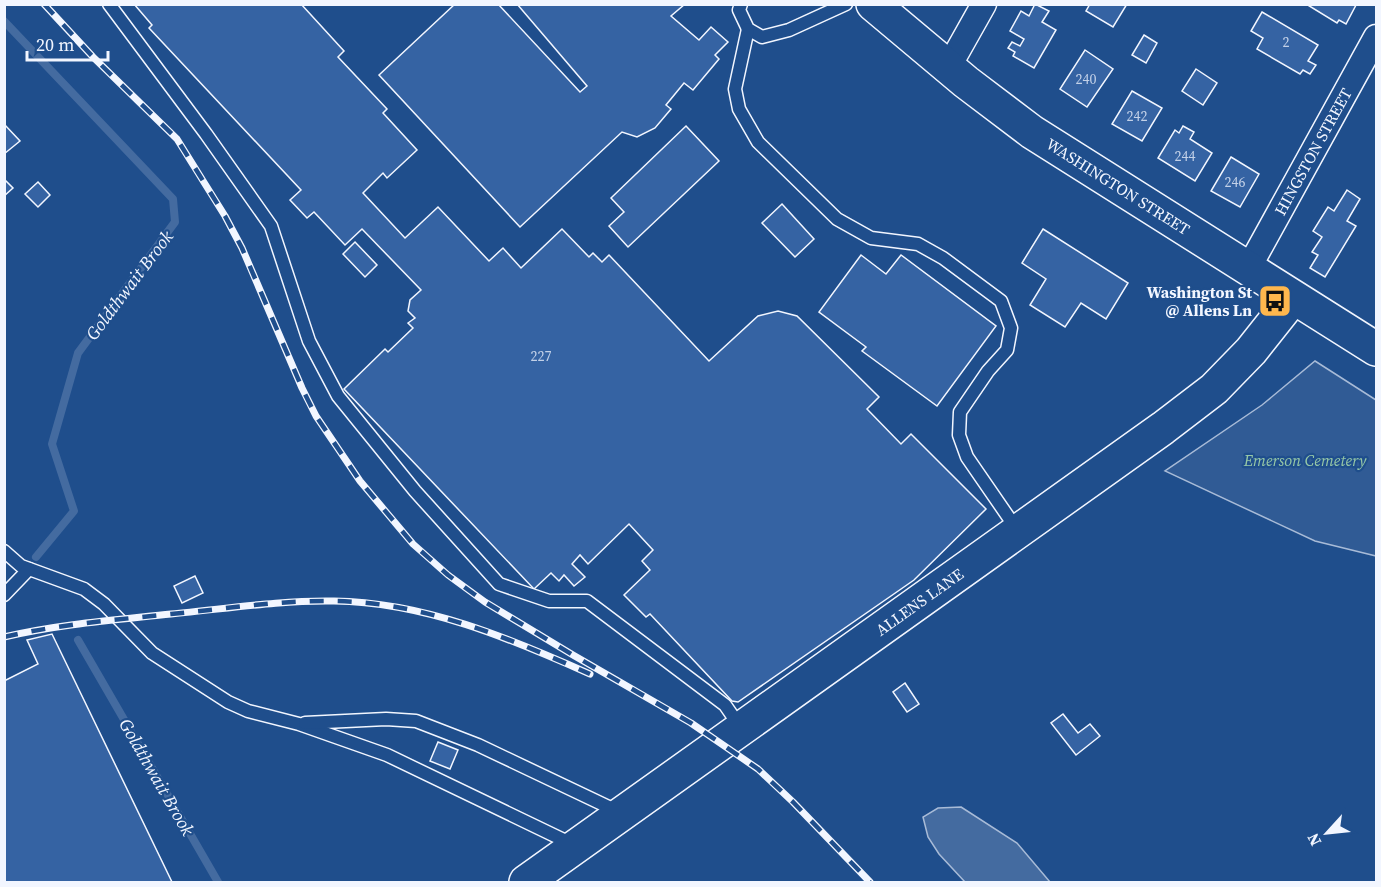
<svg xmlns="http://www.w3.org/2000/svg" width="1381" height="887" viewBox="0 0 1381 887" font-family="'Source Serif 4',serif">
  <rect width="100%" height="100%" fill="#1f4e8c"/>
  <path fill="#305b95" stroke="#a8bbd7" stroke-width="1.5" d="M1315 361 1376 400V556L1315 541 1165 471 1262 405Z"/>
  <path fill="#446ba0" stroke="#a8bbd7" stroke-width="1.5" d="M961 807 1017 843 1050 882H965L939 854 928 837 923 817 938 808Z"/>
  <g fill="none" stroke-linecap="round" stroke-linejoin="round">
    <g stroke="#446ba0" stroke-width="8">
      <path d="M4 21 173 199 175 222 78 353 52 444 74 511 36 557"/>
      <path d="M78 640 218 882"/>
    </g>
  </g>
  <g fill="#3563a3" stroke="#f2f6ff" stroke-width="1.5">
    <path d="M134 4H301L344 51 338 57 387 109 383 113 417 150 387 178 383 173 363 193 405 238 438 207 489 261 503 248 521 268 562 229 589 257 593 253 602 262 609 255 709 361 758 316 778 311 797 316 879 397 867 409 901 444 911 434 986 509 914 580 738 702 732 701 650 614 646 617 624 595 650 570 642 561 653 550 629 524 588 564 580 555 572 564 585 577 574 586 564 575 559 581 551 573 534 589 344 389 385 349 388 352 413 328 408 323 415 318 408 311 410 300 421 290 362 229 345 245 314 212 307 218 290 200 301 190 149 28 152 25Z"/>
    <path d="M455 4H498L580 92 587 86 517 4H685L671 16 699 40 711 27 728 42 715 55 719 59 693 90 684 83 666 105 671 109 655 128 637 137 622 132 520 227 379 75Z"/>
    <path d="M1035 4 1049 11 1042 22 1056 30 1034 68 1013 56 1015 52 1008 48 1012 42 1020 46 1024 39 1010 31 1021 11 1029 16Z"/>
    <path d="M1090 4H1127L1113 27 1086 11Z"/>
    <path d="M1306 4H1354L1356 5 1346 24 1339 20 1337 23Z"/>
    <path d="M1262 12 1318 45 1308 61 1316 65 1310 74 1303 70 1300 74 1257 49 1263 38 1251 31Z"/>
    <path d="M1144 35 1157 43 1146 63 1132 55Z"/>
    <path d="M1085 50 1113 69 1087 107 1060 89Z"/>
    <path d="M1196 69 1217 83 1203 105 1182 91Z"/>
    <path d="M1132 91 1162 108 1142 141 1112 124Z"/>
    <path d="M4 124 20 141 4 154Z"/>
    <path d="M686 126 719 161 628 247 609 226 624 212 611 198Z"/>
    <path d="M1183 126 1194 132 1190 139 1212 153 1195 181 1158 158 1175 130 1179 133Z"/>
    <path d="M1231 157 1259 174 1240 207 1211 191Z"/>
    <path d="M4 179 13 188 4 196Z"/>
    <path d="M38 182 50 195 38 207 25 194Z"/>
    <path d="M1347 190 1360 199 1347 221 1356 226 1325 277 1310 268 1318 255 1312 252 1322 237 1313 231 1328 207 1334 211Z"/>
    <path d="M782 204 814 239 795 257 762 223Z"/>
    <path d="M1043 229 1128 283 1106 319 1081 303 1065 327 1030 305 1046 279 1022 263Z"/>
    <path d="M355 242 377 265 365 277 343 254Z"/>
    <path d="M861 255 886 274 901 255 996 326 937 406 862 351 866 347 819 312Z"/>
    <path d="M195 576 203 593 182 603 174 586Z"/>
    <path d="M52 634 172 882H4V681L38 664 27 640Z"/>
    <path d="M905 683 919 704 907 712 893 692Z"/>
    <path d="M1063 714 1078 733 1090 724 1100 736 1076 755 1051 723Z"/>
    <path d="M438 742 458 750 450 769 430 761Z"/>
  </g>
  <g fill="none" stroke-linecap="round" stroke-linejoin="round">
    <g stroke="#f2f6ff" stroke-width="15">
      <g id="lane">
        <path d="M109 4 206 134 271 226 309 341 338 396 415 491 499 584 549 601H587L725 705 741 728"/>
        <path d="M741 4 739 10 748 29 762 37 789 30 846 4"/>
        <path d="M748 29 735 89 739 109 758 142 837 219 871 238 918 244 943 258 1001 301 1011 328 1007 350 988 371 960 412 959 435 967 457 1018 531"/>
        <path d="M4 551 21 566 84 589 104 604 152 653 228 702 248 711 299 724 387 755 574 845"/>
        <path d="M4 595 29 569"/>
        <path d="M305 723 386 719 416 721 478 745 619 812"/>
      </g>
    </g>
    <g stroke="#f2f6ff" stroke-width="27">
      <g id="street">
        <path d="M948 68 984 4"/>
        <path id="s1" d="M1248 269 1376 37"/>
      </g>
    </g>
    <g stroke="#f2f6ff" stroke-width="36">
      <g id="secondary">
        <path id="s2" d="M526 882 1163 428 1214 389 1251 351 1293 298"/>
      </g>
    </g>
    <g stroke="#f2f6ff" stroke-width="36">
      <g id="primary">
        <path id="s3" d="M873 4 966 82 1032 132 1376 349"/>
      </g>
    </g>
    <use href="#lane" stroke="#1f4e8c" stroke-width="12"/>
    <use href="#street" stroke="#1f4e8c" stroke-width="24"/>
    <use href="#secondary" stroke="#1f4e8c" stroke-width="33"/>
    <use href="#primary" stroke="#1f4e8c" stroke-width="33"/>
    <g stroke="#f2f6ff" stroke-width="7">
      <g id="rail">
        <path d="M44 4 93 57 177 139 225 216 242 248 302 388 316 416 360 481 413 544 448 575 485 602 573 655 691 723 758 769 793 802 870 882"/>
        <path d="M4 637C60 624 115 620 171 614 225 609 280 600 334 601 424 602 509 638 590 674"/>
      </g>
    </g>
    <use href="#rail" stroke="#1f4e8c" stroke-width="4.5" stroke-dasharray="14" stroke-linecap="butt"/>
  </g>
  <defs>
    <g id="bus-square" transform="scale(1.725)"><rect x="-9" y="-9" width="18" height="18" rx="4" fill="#ffb74d" stroke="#1f4e8c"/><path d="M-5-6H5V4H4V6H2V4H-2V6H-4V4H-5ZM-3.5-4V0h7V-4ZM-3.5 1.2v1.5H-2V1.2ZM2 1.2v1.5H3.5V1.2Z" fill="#111"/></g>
  </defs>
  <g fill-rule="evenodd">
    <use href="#bus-square" x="1275" y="301"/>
  </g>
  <g text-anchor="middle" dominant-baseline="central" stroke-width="4.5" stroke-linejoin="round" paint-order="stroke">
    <g font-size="14" fill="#c3d1e8">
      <text x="1286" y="42">2</text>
      <text x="1086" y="79">240</text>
      <text x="1137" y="116">242</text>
      <text x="1185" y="156">244</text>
      <text x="1235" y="182">246</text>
      <text x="541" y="356">227</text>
    </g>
    <g font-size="16" fill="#f2f6ff" stroke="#1f4e8c">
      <text stroke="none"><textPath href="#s1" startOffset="134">HINGSTON STREET</textPath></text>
      <text stroke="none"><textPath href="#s3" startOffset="306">WASHINGTON STREET</textPath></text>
      <text stroke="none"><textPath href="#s2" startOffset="483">ALLENS LANE</textPath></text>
    </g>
    <g font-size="16" font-weight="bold" fill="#f2f6ff" stroke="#1f4e8c" text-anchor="end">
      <text x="1252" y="292">Washington St<tspan x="1252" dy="18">@ Allens Ln</tspan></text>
    </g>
    <g font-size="16" font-style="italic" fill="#97c8a6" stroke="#1f4e8c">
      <text x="1305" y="460">Emerson Cemetery</text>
    </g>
    <g font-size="18" font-style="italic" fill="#f2f6ff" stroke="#1f4e8c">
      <text transform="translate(129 285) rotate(-53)">Goldthwait Brook</text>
      <text transform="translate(157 777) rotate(60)">Goldthwait Brook</text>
    </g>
  </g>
  <rect width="1381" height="887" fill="none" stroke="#f2f6ff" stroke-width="12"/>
  <g transform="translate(1327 833) rotate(243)" stroke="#1f4e8c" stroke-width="4.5" paint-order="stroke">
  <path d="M0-4.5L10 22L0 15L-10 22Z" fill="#f2f6ff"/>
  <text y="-9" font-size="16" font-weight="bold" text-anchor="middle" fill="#f2f6ff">N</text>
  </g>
  <path d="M27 51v9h81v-9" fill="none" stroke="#f2f6ff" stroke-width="3"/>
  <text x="36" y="51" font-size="18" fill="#f2f6ff" stroke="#1f4e8c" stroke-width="4.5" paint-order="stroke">20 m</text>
</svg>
